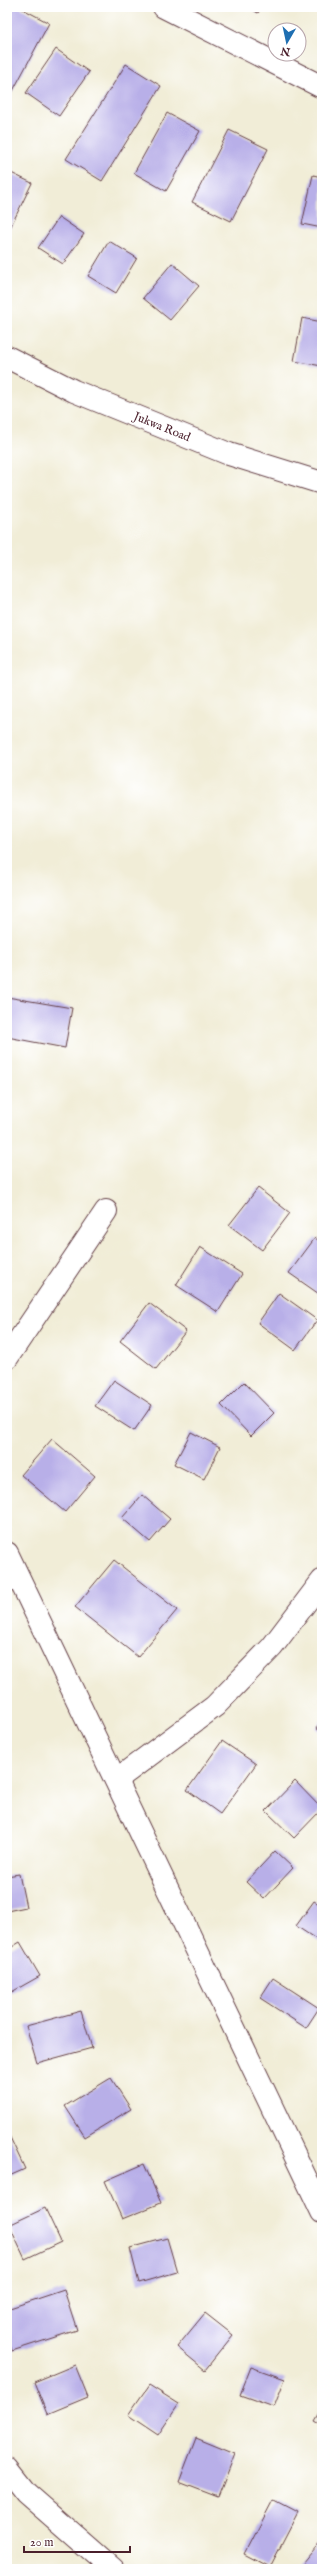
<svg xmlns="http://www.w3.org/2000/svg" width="329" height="2576" viewBox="0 0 329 2576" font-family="'IM FELL English',serif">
  <rect width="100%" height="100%" fill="#fff"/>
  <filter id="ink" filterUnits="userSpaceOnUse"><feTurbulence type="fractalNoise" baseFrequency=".025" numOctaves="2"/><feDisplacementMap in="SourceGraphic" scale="8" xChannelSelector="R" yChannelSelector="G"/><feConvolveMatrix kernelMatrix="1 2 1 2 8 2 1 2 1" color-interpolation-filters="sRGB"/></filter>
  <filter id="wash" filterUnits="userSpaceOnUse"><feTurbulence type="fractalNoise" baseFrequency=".012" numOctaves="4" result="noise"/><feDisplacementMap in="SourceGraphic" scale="16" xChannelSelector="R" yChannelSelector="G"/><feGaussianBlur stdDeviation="0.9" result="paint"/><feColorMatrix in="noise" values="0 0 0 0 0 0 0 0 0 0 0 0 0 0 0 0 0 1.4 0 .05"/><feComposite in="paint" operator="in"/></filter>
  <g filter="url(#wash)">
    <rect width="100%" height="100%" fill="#f1edd7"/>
    <g id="blocks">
      <g fill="#b8afe8">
        <path d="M7 7H19L49 23 7 102Z"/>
        <path d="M248 7H262L258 13Z"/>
        <path d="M56 49 89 72 59 116 26 93Z"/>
        <path d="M126 64 161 86 102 181 66 159Z"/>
        <path d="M167 113 200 131 166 191 134 173Z"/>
        <path d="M229 130 268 149 231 221 192 202Z"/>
        <path d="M7 171 32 183 7 234Z"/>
        <path d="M313 175 322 177V228L302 224Z"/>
        <path d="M59 217 84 234 63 264 38 248Z"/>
        <path d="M109 241 137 258 116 293 88 276Z"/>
        <path d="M172 263 199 286 170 320 143 298Z"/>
        <path d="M302 318 322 322V366L294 361Z"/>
        <path d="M7 997 72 1008 65 1048 7 1037Z"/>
        <path d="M258 1188 290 1213 262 1250 229 1225Z"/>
        <path d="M315 1238 322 1243V1296L289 1273Z"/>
        <path d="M200 1247 242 1274 218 1312 176 1285Z"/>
        <path d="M279 1293 317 1320 295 1350 258 1323Z"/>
        <path d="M149 1303 186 1331 156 1369 120 1341Z"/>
        <path d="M114 1380 152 1405 134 1431 95 1406Z"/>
        <path d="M244 1382 274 1413 251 1436 221 1405Z"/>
        <path d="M191 1432 220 1447 204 1479 174 1464Z"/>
        <path d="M52 1439 95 1476 65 1512 21 1475Z"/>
        <path d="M142 1495 170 1519 150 1542 122 1518Z"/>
        <path d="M114 1560 177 1610 138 1657 75 1607Z"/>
        <path d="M322 1720V1733L316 1728Z"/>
        <path d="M222 1741 256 1764 220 1814 187 1790Z"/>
        <path d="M295 1781 322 1809 294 1838 266 1811Z"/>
        <path d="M275 1851 293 1868 264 1899 246 1882Z"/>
        <path d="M19 1874 26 1907 7 1911V1876Z"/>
        <path d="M314 1901 322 1906V1943L296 1926Z"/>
        <path d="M20 1942 40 1976 8 1994 7 1950Z"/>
        <path d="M273 1978 319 2008 306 2028 260 1998Z"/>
        <path d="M81 2011 92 2048 37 2063 26 2026Z"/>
        <path d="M111 2078 131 2109 85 2137 65 2106Z"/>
        <path d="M7 2131 25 2169 7 2177Z"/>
        <path d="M144 2164 161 2203 122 2219 105 2181Z"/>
        <path d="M45 2208 61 2242 25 2259 9 2225Z"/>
        <path d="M167 2238 177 2272 139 2283 130 2248Z"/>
        <path d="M64 2290 77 2330 12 2351 7 2335V2309Z"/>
        <path d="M205 2313 233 2335 205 2370 177 2347Z"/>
        <path d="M75 2365 88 2397 47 2414 34 2382Z"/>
        <path d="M251 2367 285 2379 274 2407 240 2395Z"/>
        <path d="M149 2385 179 2404 158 2435 128 2415Z"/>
        <path d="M322 2409V2425L315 2421Z"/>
        <path d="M196 2438 235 2454 218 2497 179 2482Z"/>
        <path d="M273 2500 298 2513 270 2567 245 2554Z"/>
        <path d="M322 2540V2569H298Z"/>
      </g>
    </g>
  </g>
  <g filter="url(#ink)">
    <use href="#blocks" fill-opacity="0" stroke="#633e45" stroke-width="1"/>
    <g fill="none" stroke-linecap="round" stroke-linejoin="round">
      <g stroke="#633e45" stroke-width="24">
        <g id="minor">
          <path d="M164 7 322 87"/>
          <path d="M7 357 74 391 229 454 322 483"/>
          <path d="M7 1358 106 1211"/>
          <path d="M7 1553 322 2212"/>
          <path d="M116 1780 215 1706 272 1647 322 1581"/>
          <path d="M7 2469 26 2493 113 2569"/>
        </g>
      </g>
      <use href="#minor" stroke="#fff" stroke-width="22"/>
    </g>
  </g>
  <g text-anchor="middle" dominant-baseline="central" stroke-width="4" stroke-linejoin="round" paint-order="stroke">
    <g font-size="12" fill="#4a1f2b" stroke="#fff">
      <text transform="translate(162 427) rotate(22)">Jukwa Road</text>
    </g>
  </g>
  <rect width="329" height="2576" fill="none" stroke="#fff" stroke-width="24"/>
  <g transform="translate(287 42) rotate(189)"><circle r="19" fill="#ffffff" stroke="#b7a5aa"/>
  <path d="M0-3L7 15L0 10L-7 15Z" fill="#1f6fb2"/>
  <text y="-6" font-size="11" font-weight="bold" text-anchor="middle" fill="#4a1f2b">N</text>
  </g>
  <path d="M24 2546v6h106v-6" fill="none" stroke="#4a1f2b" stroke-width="2"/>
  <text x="30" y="2546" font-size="12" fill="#4a1f2b" stroke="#ffffff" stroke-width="3" paint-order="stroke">20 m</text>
</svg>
